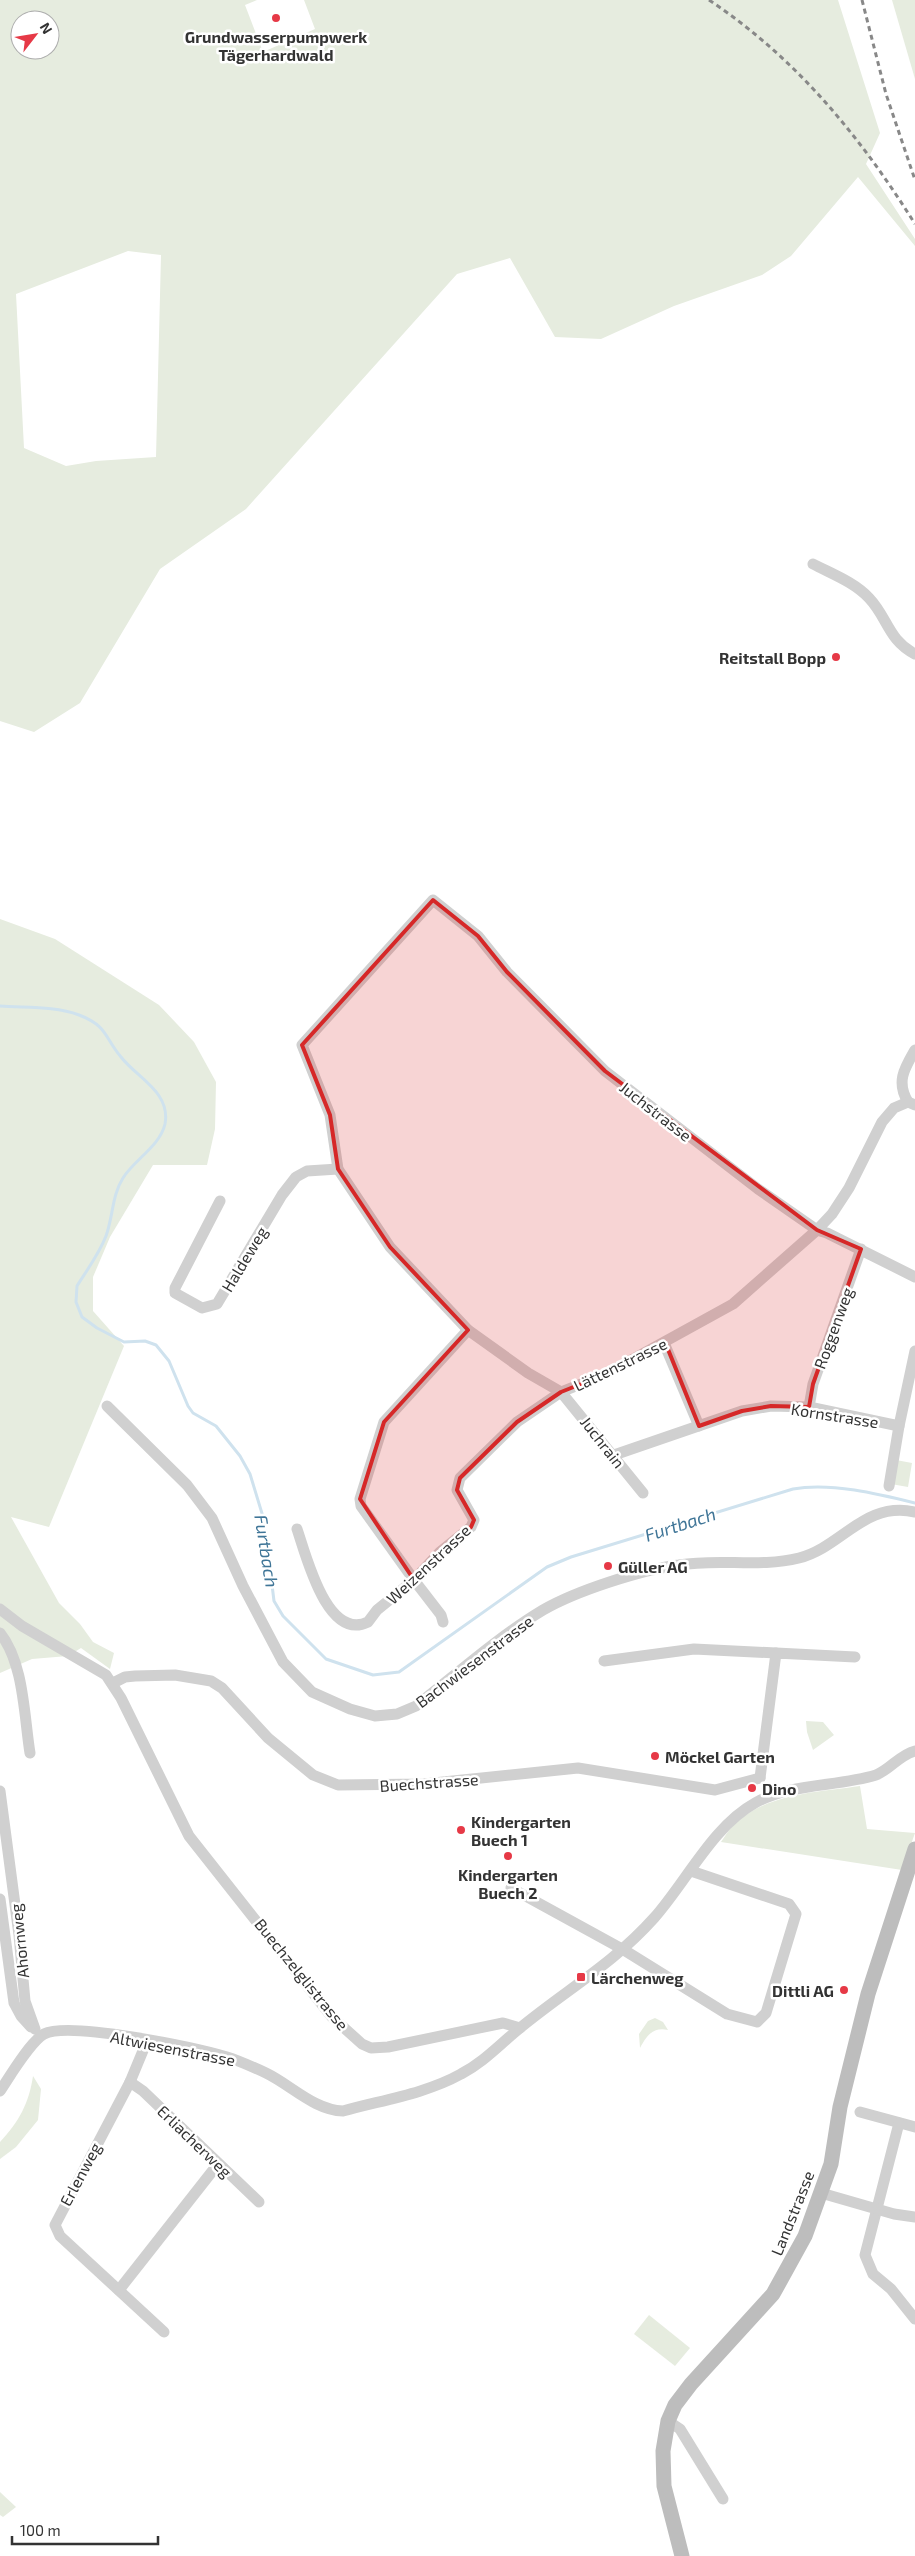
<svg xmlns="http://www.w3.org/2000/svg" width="915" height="2556" viewBox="0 0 915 2556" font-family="'Exo 2',sans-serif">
  <rect width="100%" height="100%" fill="#fff"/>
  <g fill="#e6ecdf" fill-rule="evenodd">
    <path d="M0 0H257L245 5 263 52 315 29 304 0H838L880 133 866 164 915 239V246L858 177 791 256 762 275 674 306 601 339 555 337 510 258 457 274 246 509 160 569 80 703 34 732 0 721ZM20 20H50V50H20ZM128 251 161 255 156 457 96 461 66 466 24 448 16 294Z"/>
    <path d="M892 0H915V79Z"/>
    <path d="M0 919 55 939 159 1005 194 1042 216 1082 215 1129 207 1165H153L110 1237 93 1277V1311L124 1346 49 1527 11 1517 59 1603 80 1624 93 1642 114 1653 110 1669 81 1648 68 1656 32 1659 0 1673Z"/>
    <path d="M896 1460 912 1463 908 1487 891 1484Z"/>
    <path d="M806 1721 823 1722 834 1735 813 1750 807 1732Z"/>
    <path d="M860 1786 867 1829 915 1833 902 1870 721 1842C726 1835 731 1826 738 1821 771 1793 819 1792 860 1786Z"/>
    <path d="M655 2018 663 2022 668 2030C653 2027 647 2035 640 2048L639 2034 648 2021Z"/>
    <path d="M33 2076 41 2089 38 2120 16 2147 0 2159V2142C19 2122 29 2103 33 2076Z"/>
    <path d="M649 2315 690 2348 675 2366 634 2334Z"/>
    <path d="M0 2492 16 2507 3 2517 0 2515Z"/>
  </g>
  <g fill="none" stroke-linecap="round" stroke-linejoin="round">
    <path stroke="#cfe2ee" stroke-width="3" d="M0 1006C26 1008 55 1006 79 1015 108 1026 104 1037 121 1057 137 1078 171 1092 165 1124 160 1146 134 1160 123 1178 112 1195 113 1217 106 1236 99 1254 87 1270 77 1286L76 1302 82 1317 97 1328 124 1342 145 1341 156 1345 169 1361 188 1406 193 1413 216 1426 240 1456 250 1474 264 1520 274 1601 283 1616 326 1659 373 1675 399 1672 547 1567 571 1557 793 1489C830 1482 879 1494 915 1503"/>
    <g stroke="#d0d0d0" stroke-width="11">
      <path d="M813 564C832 574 854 582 869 598 888 618 888 640 915 654"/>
      <path d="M908 1102C896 1082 904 1069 915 1050"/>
      <path d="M915 1105 908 1102 894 1108 882 1122 849 1188 832 1214 817 1230 733 1304 606 1374 561 1392 528 1373 468 1330 390 1247 338 1169 330 1115 302 1045 433 900 478 936 507 972 605 1071 758 1189 817 1230 827 1233 915 1277"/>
      <path d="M220 1201 175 1288V1293L202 1308 217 1304 282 1195 296 1177 307 1171 338 1169"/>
      <path d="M664 1343 699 1426"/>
      <path d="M107 1406 187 1485 212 1518 243 1586 283 1662 312 1692 350 1709 375 1716 397 1714 416 1706C457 1674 498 1637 543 1610 576 1591 640 1570 679 1565 719 1558 759 1568 799 1558 842 1547 864 1501 915 1512"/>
      <path d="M809 1407 813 1384 861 1249"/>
      <path d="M614 1455 742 1411 771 1406 809 1407 899 1426 915 1351"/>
      <path d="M889 1486 899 1426"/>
      <path d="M297 1529C306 1555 327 1642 368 1622L377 1610 414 1580 440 1552 471 1527 474 1520 457 1490 460 1478 517 1422 561 1392 643 1493"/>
      <path d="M0 1609 22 1626 106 1675 121 1698 189 1836 332 2017 362 2044 371 2048 388 2047 503 2023 520 2028"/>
      <path d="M443 1622 441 1615 414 1580 361 1506 360 1499 384 1422 468 1330"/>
      <path d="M0 1633C24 1663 24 1716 30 1753"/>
      <path d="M604 1661 694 1649 776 1653"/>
      <path d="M113 1683 125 1677 135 1676 175 1675 211 1681 222 1688 268 1738 313 1775 338 1785 424 1784 578 1768 715 1790 760 1778"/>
      <path d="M760 1778 776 1653 855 1657"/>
      <path d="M0 1791 19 1935 25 2001 35 2029"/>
      <path d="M511 1888 624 1950 727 2014 757 2022 766 2013 796 1914 789 1904 691 1871"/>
      <path d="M0 1899 14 2003 21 2016 31 2027"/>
      <path d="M147 2041 130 2082 55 2225 60 2236 164 2332"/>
      <path d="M130 2082 143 2091 259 2202"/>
      <path d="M0 2091C10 2076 30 2042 44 2034 70 2021 196 2048 227 2057 240 2061 253 2067 266 2073 291 2085 314 2110 343 2111 382 2100 425 2094 461 2074 484 2062 500 2044 520 2028 566 1990 613 1964 654 1918 686 1882 713 1826 755 1803 791 1783 837 1787 876 1775 891 1769 899 1755 915 1751"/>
      <path d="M860 2112 915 2127"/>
      <path d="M899 2123 865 2255 873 2274 891 2289 915 2319"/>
      <path d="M821 2193 894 2214 915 2217"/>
      <path d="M119 2290 218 2164"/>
      <path d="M668 2421 680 2429 723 2499"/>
    </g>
    <path stroke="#bdbdbd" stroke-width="15" d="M682 2556 664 2486 663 2451 668 2421 675 2405 691 2384 773 2294 805 2236 831 2164 840 2107 868 1994 915 1849"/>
    <g stroke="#888" stroke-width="3" stroke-dasharray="5 4" stroke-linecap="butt">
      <path d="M709 0C796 58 860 136 915 224"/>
      <path d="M862 0 886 94 915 180"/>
    </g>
  </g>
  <path fill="#d62828" fill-opacity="0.2" stroke="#d62828" stroke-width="4" stroke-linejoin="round" d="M433 900 478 936 507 972 605 1071 817 1230 861 1249 813 1384 809 1407 771 1406 742 1411 699 1426 665 1342 606 1374 561 1392 517 1422 460 1478 457 1490 474 1520 471 1527 414 1580 360 1499 384 1422 468 1330 390 1247 338 1169 330 1115 302 1045Z"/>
  <g fill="#e63946" stroke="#fff" stroke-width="2">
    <circle cx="276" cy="18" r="5"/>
    <circle cx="836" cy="657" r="5"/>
    <circle cx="608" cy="1566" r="5"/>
    <circle cx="655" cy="1756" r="5"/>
    <circle cx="752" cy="1788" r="5"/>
    <circle cx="461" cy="1830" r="5"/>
    <circle cx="508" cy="1856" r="5"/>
    <rect x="576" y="1972" width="10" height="10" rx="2.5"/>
    <circle cx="844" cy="1990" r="5"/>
  </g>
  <g text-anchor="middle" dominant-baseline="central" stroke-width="5" stroke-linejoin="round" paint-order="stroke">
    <g font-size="16" font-weight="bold" fill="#333" stroke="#fff" text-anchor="start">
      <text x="276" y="36" text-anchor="middle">Grundwasserpumpwerk<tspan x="276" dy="18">Tägerhardwald</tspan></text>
      <text x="826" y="657" text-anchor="end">Reitstall Bopp</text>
      <text x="618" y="1566">Güller AG</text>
      <text x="665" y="1756">Möckel Garten</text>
      <text x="762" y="1788">Dino</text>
      <text x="471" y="1821">Kindergarten<tspan x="471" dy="18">Buech 1</tspan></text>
      <text x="508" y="1874" text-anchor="middle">Kindergarten<tspan x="508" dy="18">Buech 2</tspan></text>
      <text x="591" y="1977">Lärchenweg</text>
      <text x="834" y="1990" text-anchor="end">Dittli AG</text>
    </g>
    <g font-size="16" fill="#333" stroke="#fff">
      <text transform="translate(656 1111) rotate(38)">Juchstrasse</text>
      <text transform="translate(244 1259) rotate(-59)">Haldeweg</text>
      <text transform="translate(833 1328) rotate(-70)">Roggenweg</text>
      <text transform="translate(620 1364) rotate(-26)">Lättenstrasse</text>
      <text transform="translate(835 1415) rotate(9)">Kornstrasse</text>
      <text transform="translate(603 1442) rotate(52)">Juchrain</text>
      <text transform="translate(428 1564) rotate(-43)">Weizenstrasse</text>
      <text transform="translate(474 1661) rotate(-37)">Bachwiesenstrasse</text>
      <text transform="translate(429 1782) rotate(-4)">Buechstrasse</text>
      <text transform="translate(19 1941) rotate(-96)">Ahornweg</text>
      <text transform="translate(302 1974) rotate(51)">Buechzelglistrasse</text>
      <text transform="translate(173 2048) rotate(11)">Altwiesenstrasse</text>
      <text transform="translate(195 2141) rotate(44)">Erliacherweg</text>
      <text transform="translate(80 2174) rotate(-62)">Erlenweg</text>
      <text transform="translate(792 2213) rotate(-68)">Landstrasse</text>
    </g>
    <g font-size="18" font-style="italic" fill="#3f7597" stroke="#fff">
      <text transform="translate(680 1524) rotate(-18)">Furtbach</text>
      <text transform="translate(267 1551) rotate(81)">Furtbach</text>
    </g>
  </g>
  <g transform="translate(35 35) rotate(59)"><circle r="24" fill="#ffffff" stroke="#adadad"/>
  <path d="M0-4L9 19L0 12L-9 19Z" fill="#e63946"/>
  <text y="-8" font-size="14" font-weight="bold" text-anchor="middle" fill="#333333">N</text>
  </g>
  <path d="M12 2536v8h146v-8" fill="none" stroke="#333333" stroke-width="2.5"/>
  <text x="20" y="2536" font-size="15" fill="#333333" stroke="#ffffff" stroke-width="4" paint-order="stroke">100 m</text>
</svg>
